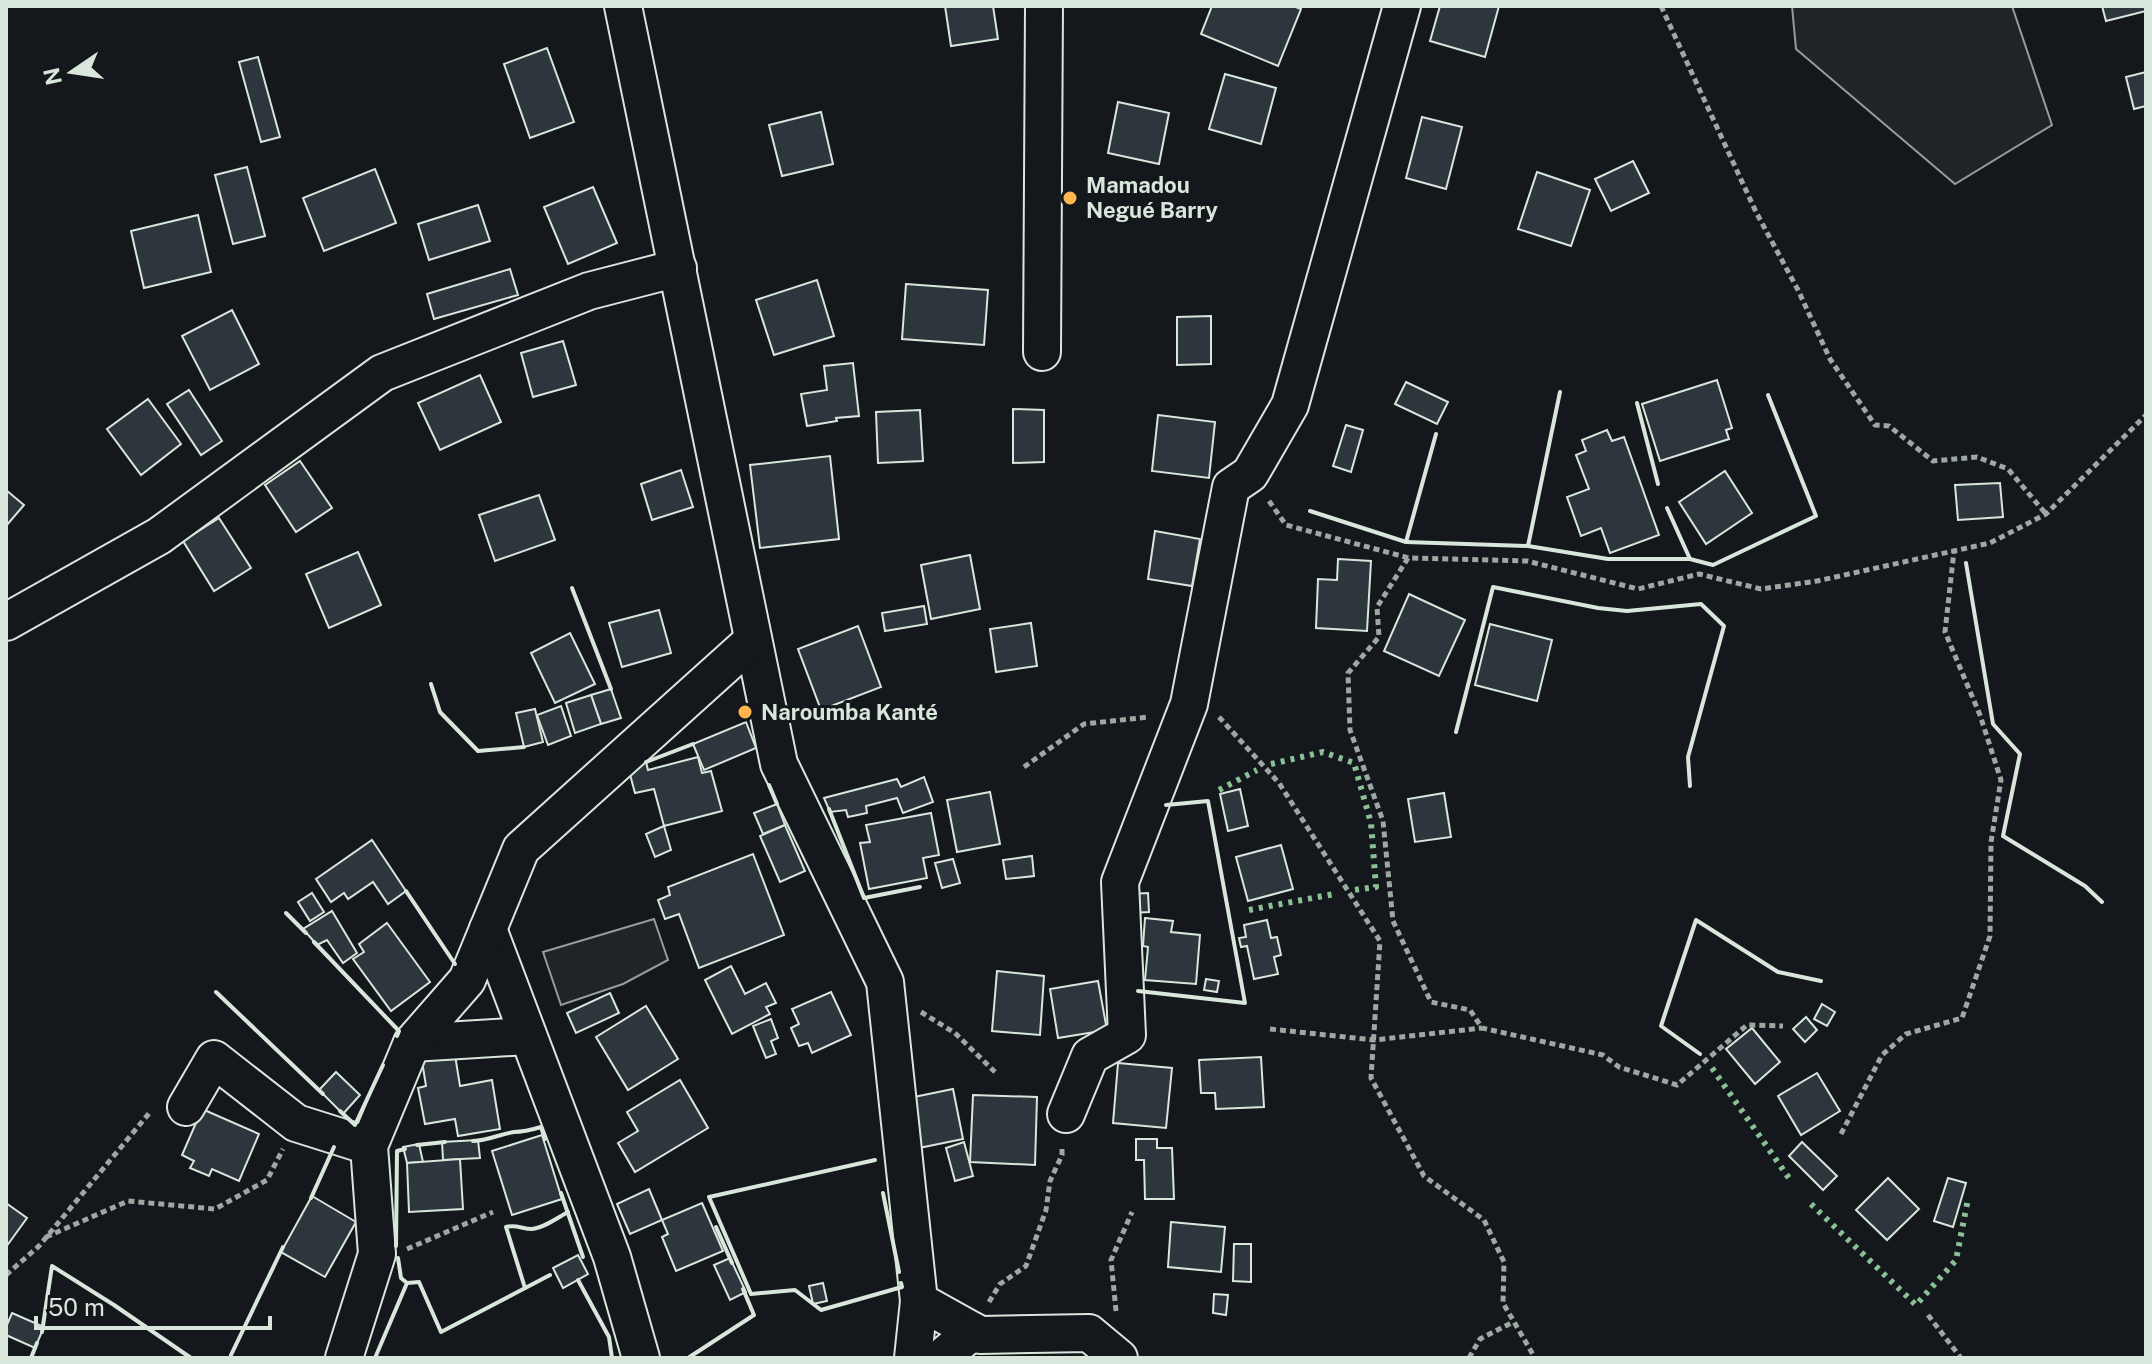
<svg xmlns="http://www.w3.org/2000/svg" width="2152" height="1364" viewBox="0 0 2152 1364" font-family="'Public Sans',sans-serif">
  <rect width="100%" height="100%" fill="#14181c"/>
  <g fill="#202428" stroke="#939e99" stroke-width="2">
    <path d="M1792 6H2012L2052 125 1955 184 1796 49Z"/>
    <path d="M654 919 668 960 623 984 561 1005 543 952Z"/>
  </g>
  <g fill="#2c363c" stroke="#d8e6dc" stroke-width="2">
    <path d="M945 6H993L998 39 951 46Z"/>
    <path d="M1212 6H1293L1301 9 1278 66 1201 34Z"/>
    <path d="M1440 6H1499L1485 57 1430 41Z"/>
    <path d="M2102 6H2146V11L2106 21Z"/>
    <path d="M547 48 574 122 530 138 504 64Z"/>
    <path d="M258 57 280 137 261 142 239 62Z"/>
    <path d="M2146 72V106L2134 109 2126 77Z"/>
    <path d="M1225 74 1276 88 1261 144 1209 129Z"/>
    <path d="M1118 102 1169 113 1159 164 1108 153Z"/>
    <path d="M821 112 833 164 782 176 769 125Z"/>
    <path d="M1422 117 1462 127 1446 189 1406 178Z"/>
    <path d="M1633 161 1649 193 1611 211 1595 179Z"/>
    <path d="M247 167 265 236 233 244 215 175Z"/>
    <path d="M375 169 396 223 324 251 303 198Z"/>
    <path d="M1537 172 1590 190 1571 246 1518 229Z"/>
    <path d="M593 187 617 243 568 264 544 207Z"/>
    <path d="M478 205 490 241 429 260 418 224Z"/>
    <path d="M198 215 211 272 144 288 131 231Z"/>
    <path d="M510 269 518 295 434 319 427 294Z"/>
    <path d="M817 280 834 336 774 355 756 300Z"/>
    <path d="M906 284 988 290 984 345 902 339Z"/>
    <path d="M232 310 259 364 210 390 182 336Z"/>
    <path d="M1211 316V364L1177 365V317Z"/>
    <path d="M563 341 576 385 533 397 521 353Z"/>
    <path d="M853 363 859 416 836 418 837 421 807 426 801 394 827 390 824 366Z"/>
    <path d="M480 375 501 422 440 450 418 403Z"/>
    <path d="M1717 380 1732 428 1726 430 1729 439 1660 461 1642 404Z"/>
    <path d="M1406 382 1448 402 1437 424 1395 404Z"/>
    <path d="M189 390 222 441 201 455 167 404Z"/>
    <path d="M148 399 181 444 141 475 107 429Z"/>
    <path d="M1013 409 1044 410V462L1013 463Z"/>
    <path d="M920 410 923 461 878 463 876 412Z"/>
    <path d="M1158 415 1215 422 1209 478 1152 471Z"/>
    <path d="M1346 425 1363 430 1351 472 1333 466Z"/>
    <path d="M1607 430 1612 441 1624 437 1659 535 1610 553 1601 528 1581 536 1567 497 1589 489 1576 455 1586 451 1582 440Z"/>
    <path d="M830 456 839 539 760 548 750 465Z"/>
    <path d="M300 461 332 508 296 532 265 485Z"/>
    <path d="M681 470 693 507 652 520 641 484Z"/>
    <path d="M1725 471 1752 513 1706 544 1679 502Z"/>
    <path d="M2000 483 2003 517 1958 520 1955 485Z"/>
    <path d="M6 490 24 505 6 526Z"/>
    <path d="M539 495 555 540 495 561 479 515Z"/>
    <path d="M219 518 251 568 214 591 183 541Z"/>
    <path d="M1155 531 1200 539 1192 586 1148 579Z"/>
    <path d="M358 552 381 605 329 628 306 574Z"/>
    <path d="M970 555 980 609 931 619 921 565Z"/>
    <path d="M1338 559 1371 561 1367 631 1316 628 1318 579 1337 580Z"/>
    <path d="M1409 594 1465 620 1439 676 1384 651Z"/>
    <path d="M924 606 927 624 885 631 882 613Z"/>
    <path d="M659 610 671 653 622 667 609 623Z"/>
    <path d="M1031 623 1037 666 996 672 990 629Z"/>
    <path d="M1490 624 1552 640 1537 701 1475 685Z"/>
    <path d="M858 626 881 687 821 710 798 649Z"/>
    <path d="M570 633 595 684 555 703 531 653Z"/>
    <path d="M611 689 621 718 601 724 591 695Z"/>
    <path d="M591 695 601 724 575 733 566 703Z"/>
    <path d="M561 706 571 736 548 745 537 715Z"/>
    <path d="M535 709 543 742 524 747 516 713Z"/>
    <path d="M746 722 756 748 704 770 693 744Z"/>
    <path d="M698 757 702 773 711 771 722 811 664 826 654 789 635 793 628 767 646 762 648 770Z"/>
    <path d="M924 777 933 802 903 813 897 798 866 806 867 813 848 817 846 810 830 812 824 798 897 779 901 787Z"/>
    <path d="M1240 789 1248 826 1228 831 1220 794Z"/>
    <path d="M990 792 1000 844 957 852 947 800Z"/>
    <path d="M1444 793 1451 837 1415 842 1408 799Z"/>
    <path d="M777 804 785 825 763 834 754 813Z"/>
    <path d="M931 813 939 855 923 858 927 878 869 889 860 843 870 842 866 825Z"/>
    <path d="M785 825 805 871 780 882 760 836Z"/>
    <path d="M664 826 671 850 655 857 646 834Z"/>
    <path d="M372 840 406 891 388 904 373 882 348 899 344 893 331 902 316 879Z"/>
    <path d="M1281 845 1293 889 1248 901 1236 857Z"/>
    <path d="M753 854 784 935 699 968 679 914 665 919 658 900 670 895 668 887Z"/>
    <path d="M1032 856 1034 876 1006 879 1003 860Z"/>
    <path d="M953 859 960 883 942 888 935 863Z"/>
    <path d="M312 893 324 912 310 921 298 902Z"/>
    <path d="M1148 893 1149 912 1130 913 1129 894Z"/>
    <path d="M332 911 357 953 343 963 327 940 317 945 303 929Z"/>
    <path d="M1145 918 1173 921 1171 932 1200 935 1196 984 1145 980 1148 947 1143 946Z"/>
    <path d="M1267 920 1271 938 1277 937 1281 955 1274 957 1278 974 1254 979 1247 946 1241 947 1239 938 1246 937 1244 925Z"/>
    <path d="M387 923 430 982 391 1011 353 959 364 952 359 944Z"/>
    <path d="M731 966 745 994 766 983 776 1003 766 1007 770 1014 732 1034 705 980Z"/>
    <path d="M997 971 1044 976 1040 1035 992 1031Z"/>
    <path d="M1206 979 1219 981 1217 992 1204 990Z"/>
    <path d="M1098 981 1107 1030 1058 1038 1050 989Z"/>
    <path d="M831 992 851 1035 812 1053 808 1043 799 1046 791 1028 799 1024 792 1009Z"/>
    <path d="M610 993 619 1013 576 1033 567 1013Z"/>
    <path d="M1822 1004 1835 1012 1827 1026 1814 1019Z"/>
    <path d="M646 1006 678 1059 628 1090 596 1037Z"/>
    <path d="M1806 1017 1817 1030 1805 1042 1793 1029Z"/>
    <path d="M771 1019 778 1038 771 1041 776 1054 766 1058 753 1026Z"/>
    <path d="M1752 1028 1780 1062 1755 1084 1726 1049Z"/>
    <path d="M455 1055 460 1086 492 1080 500 1129 458 1136 455 1119 425 1124 418 1088 426 1086 422 1061Z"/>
    <path d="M1261 1057 1264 1107 1216 1109 1215 1093H1201L1199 1060Z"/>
    <path d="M1118 1063 1172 1068 1166 1128 1113 1123Z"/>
    <path d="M336 1072 360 1095 343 1114 319 1090Z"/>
    <path d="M1817 1073 1840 1111 1801 1135 1778 1096Z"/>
    <path d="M680 1080 708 1128 635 1172 618 1143 638 1131 627 1112Z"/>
    <path d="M953 1089 963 1139 919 1148 909 1098Z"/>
    <path d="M973 1095 1037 1097 1035 1165 970 1162Z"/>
    <path d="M202 1109 259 1134 239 1181 212 1169 209 1176 190 1168 194 1161 182 1155Z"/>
    <path d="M542 1135 562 1199 512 1215 492 1151Z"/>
    <path d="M1136 1139H1157V1148H1172L1174 1199H1145L1144 1160H1136Z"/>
    <path d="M478 1140 480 1158 443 1160 442 1142Z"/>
    <path d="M964 1142 973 1176 955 1181 946 1148Z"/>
    <path d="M1802 1142 1837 1176 1823 1190 1789 1156Z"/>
    <path d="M419 1144 423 1162 407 1163 403 1147Z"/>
    <path d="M460 1159 463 1209 409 1212 407 1163Z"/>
    <path d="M1888 1178 1919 1209 1887 1240 1856 1210Z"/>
    <path d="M1948 1178 1966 1183 1953 1227 1934 1221Z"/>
    <path d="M649 1189 662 1220 630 1234 617 1204Z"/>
    <path d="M312 1196 356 1222 325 1277 281 1252Z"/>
    <path d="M6 1203 27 1218 6 1247Z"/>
    <path d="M702 1203 723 1251 676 1271 662 1237 668 1234 662 1220Z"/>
    <path d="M1171 1222 1225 1227 1221 1272 1168 1267Z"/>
    <path d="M1234 1244H1251V1282L1233 1281Z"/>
    <path d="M578 1255 588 1274 563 1288 553 1268Z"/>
    <path d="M730 1258 746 1292 730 1300 714 1265Z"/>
    <path d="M823 1283 827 1301 813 1304 809 1286Z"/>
    <path d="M1214 1294 1228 1295 1226 1315 1213 1313Z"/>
    <path d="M12 1313 44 1327 35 1348 6 1335V1327Z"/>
  </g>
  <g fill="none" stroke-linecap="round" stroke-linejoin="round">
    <g stroke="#d8e6dc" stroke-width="40">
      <g id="minor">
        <path d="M623 6 779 764 885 982 919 1301 980 1335 1089 1333 1119 1358"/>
        <path d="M1042 352 1044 6"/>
        <path d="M6 622 159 536 382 373 589 291 678 268"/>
        <path d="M488 929 612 1257 641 1358"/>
        <path d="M412 1043 528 1036"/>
        <path d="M186 1107 214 1059 296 1123 369 1146"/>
        <path d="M1066 1114 1090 1056 1127 1035 1120 882 1189 704 1231 487 1250 474 1290 405 1402 6"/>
        <path d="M344 1358 377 1254 369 1146 412 1043 467 980 521 849 753 640"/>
        <path d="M913 1358 919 1301"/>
        <path d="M941 1358 973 1331"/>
      </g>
    </g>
    <g stroke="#9da8a2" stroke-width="5" stroke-dasharray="6 4" stroke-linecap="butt">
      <path d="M1661 6 1756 212 1798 290 1830 359 1875 425 1889 426 1933 461 1977 457 2008 469 2046 514"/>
      <path d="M1269 501 1286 525 1409 558 1527 561 1638 589 1699 574 1761 589 1817 581 1990 543 2046 514 2146 415"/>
      <path d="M1408 558 1377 607 1379 637 1348 673 1350 730 1383 821 1393 921 1431 1002 1470 1010 1482 1028 1603 1055 1619 1067 1677 1085 1747 1025 1783 1026"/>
      <path d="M1219 717 1279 783 1380 941 1371 1078 1424 1176 1484 1220 1504 1262 1503 1303 1535 1358"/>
      <path d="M1024 767 1084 724 1149 717"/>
      <path d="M921 1012 955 1033 995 1072"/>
      <path d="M1270 1029 1374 1040 1482 1028"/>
      <path d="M1841 1134 1882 1055 1906 1034 1962 1018 1990 936 1991 842 2001 780 1980 715 1945 632 1954 551"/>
      <path d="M46 1237 128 1201 215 1209 267 1180 283 1149"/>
      <path d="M407 1249 493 1212"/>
      <path d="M6 1275 39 1246 151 1111"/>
      <path d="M989 1302 1000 1284 1026 1266 1046 1210 1050 1181 1062 1155V1147"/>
      <path d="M1116 1311 1111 1260 1132 1212"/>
      <path d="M1928 1315 1961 1358"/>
      <path d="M1469 1358 1480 1339 1513 1322"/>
    </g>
    <use href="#minor" stroke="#14181c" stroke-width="36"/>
    <g stroke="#8ac095" stroke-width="6" stroke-dasharray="4 6" stroke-linecap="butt">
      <path d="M1271 764 1323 752 1354 763 1371 823 1376 887 1354 890"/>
      <path d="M1219 790 1257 770"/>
      <path d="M1249 910 1334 894"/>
      <path d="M1712 1068 1791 1181"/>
      <path d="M1811 1204 1916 1305 1956 1260 1968 1199"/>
    </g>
    <g stroke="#d8e6dc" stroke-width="4">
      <path d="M1637 403 1658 484"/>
      <path d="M1310 511 1406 542 1436 434"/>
      <path d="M1406 542 1528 546 1560 392"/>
      <path d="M1528 546 1608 559H1690L1667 508"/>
      <path d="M1690 559 1713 565 1816 516 1768 395"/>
      <path d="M1966 563 1993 724 2020 754 2003 836 2085 886 2102 902"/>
      <path d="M572 588 611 689"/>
      <path d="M431 684 440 712 478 751 524 747"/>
      <path d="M1456 732 1493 587 1598 608 1627 611 1701 604 1724 626 1688 757 1690 786"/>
      <path d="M646 762 693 744"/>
      <path d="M769 785 777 804"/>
      <path d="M829 809 864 898 920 887"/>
      <path d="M406 891 455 964"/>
      <path d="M286 913 306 933"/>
      <path d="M314 942 399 1031 397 1036"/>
      <path d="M1138 991 1245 1003 1208 801 1166 805"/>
      <path d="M216 992 323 1094"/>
      <path d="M1700 1054 1661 1026 1696 920 1778 972 1821 981"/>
      <path d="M340 1111 355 1125 383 1065"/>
      <path d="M473 1141C487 1141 500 1134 514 1132 523 1132 531 1130 541 1127L545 1139"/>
      <path d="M417 1145 445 1142"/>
      <path d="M875 1160 709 1197 751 1294 795 1290 821 1310 902 1287 901 1283"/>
      <path d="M561 1193 583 1257"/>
      <path d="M883 1193 899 1272"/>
      <path d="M311 1198 334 1147"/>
      <path d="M716 1227 732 1263"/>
      <path d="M396 1246 397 1151 405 1149"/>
      <path d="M398 1258 401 1278 407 1283 419 1282 441 1332 550 1275"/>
      <path d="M578 1280 609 1337 612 1358"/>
      <path d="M525 1288 506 1227C516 1224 522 1229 532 1229 544 1228 557 1218 568 1212"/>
      <path d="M42 1332 52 1266 114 1305 191 1358"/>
      <path d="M231 1355 283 1247"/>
      <path d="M31 1358 37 1343"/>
      <path d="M375 1358 407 1283"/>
      <path d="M688 1358 754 1315 743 1289"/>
    </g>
  </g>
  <g fill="#ffb74d" stroke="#14181c" stroke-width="3">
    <circle cx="1070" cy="198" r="8"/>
    <circle cx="745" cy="712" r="8"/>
  </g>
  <g text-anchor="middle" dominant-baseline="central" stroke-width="6" stroke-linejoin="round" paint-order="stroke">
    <g font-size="22" font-weight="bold" fill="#d8e6dc" stroke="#14181c" text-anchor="start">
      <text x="1086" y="185">Mamadou<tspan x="1086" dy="25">Negué Barry</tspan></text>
      <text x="761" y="712">Naroumba Kanté</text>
    </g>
  </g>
  <rect width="2152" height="1364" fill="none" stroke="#d8e6dc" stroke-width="16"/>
  <g transform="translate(72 72) rotate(257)" stroke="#14181c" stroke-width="6" paint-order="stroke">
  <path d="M0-6L14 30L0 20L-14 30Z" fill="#d8e6dc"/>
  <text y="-12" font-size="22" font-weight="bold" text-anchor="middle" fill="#d8e6dc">N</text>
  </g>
  <path d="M36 1316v12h234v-12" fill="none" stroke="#d8e6dc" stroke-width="4"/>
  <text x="48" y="1316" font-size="24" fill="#d8e6dc" stroke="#14181c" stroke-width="6" paint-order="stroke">50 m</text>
</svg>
